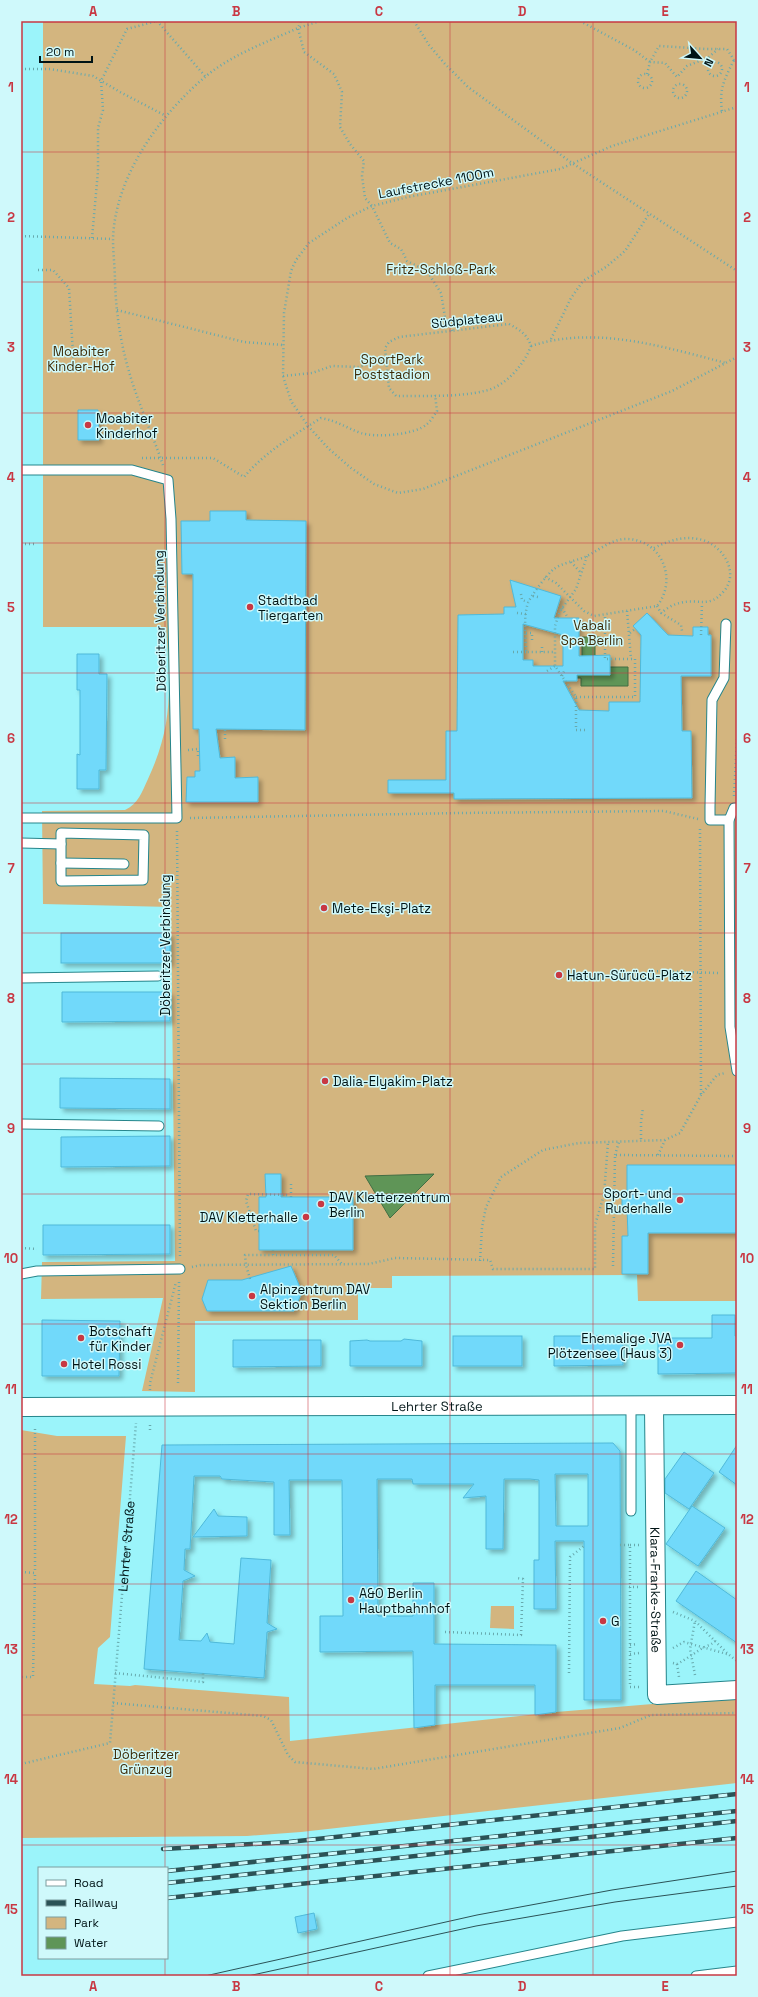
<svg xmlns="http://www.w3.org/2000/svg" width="758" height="1997" viewBox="0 0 758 1997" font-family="'Space Grotesk',sans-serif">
  <defs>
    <filter id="shadow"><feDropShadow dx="3.5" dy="3.5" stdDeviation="2" flood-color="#0004"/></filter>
  </defs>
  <rect width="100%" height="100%" fill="#9bf4fa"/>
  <g fill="#d3b57f">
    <path d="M43 21H737V1301H638L637 1275 392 1276V1288H358V1320L195 1321V1392L142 1391 163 1298 41 1299 42 1262 175 1261 171 907 43 904 42 811 125 810C138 804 142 792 148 779 174 723 170 687 166 627H43Z"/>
    <path d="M21 1430 57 1436H126L110 1637 98 1648 94 1684 130 1686 135 1685 289 1697 290 1741 556 1712 737 1697V1783L301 1832 247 1836 21 1838Z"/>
    <path d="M491 1606H514V1629L490 1628Z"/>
  </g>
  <g fill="#5f9557" stroke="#426e44">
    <path d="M582 637H601V645H595V667H628V686H581V678H577V673L582 672Z"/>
    <path d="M434 1174 390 1218 365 1176Z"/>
  </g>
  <g fill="#71d9fa" stroke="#4fb9d9" fill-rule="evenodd" filter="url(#shadow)">
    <path d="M78 410H98L99 440H78Z"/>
    <path d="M210 511H246V520L306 521 305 730 216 729 220 758 235 757V778L258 777V802H186L187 777H195V771H200L199 729H193V574H182L181 521H210Z"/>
    <path d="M510 580 561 596 554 618H579V656L610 655V675H577V681H563L579 710 609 711V702H640L641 635 633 626 647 613 668 635 693 636V627H708V635H711V676H681L682 731H691L692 798 454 799V793H388V780H446V731H457L458 615 504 614V607H516ZM523 624 563 635V666H533V660H523Z"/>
    <path d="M77 654H99V674H107L106 770H99V789H77V754L80 755V690H77Z"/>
    <rect x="61" y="933" width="109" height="30"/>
    <path d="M62 992H170V1021L62 1022Z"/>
    <path d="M60 1078 170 1079V1109L60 1108Z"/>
    <path d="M170 1136V1166L61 1167V1137Z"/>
    <path d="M627 1165H737V1233H648V1274H622V1236H628L627 1208H622V1191H627Z"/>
    <path d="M265 1174H281V1197H353V1250H259V1197H266Z"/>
    <path d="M43 1225H170V1254L43 1255Z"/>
    <path d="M291 1266 302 1292 294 1311H207L202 1299 208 1280H242Z"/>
    <path d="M712 1315H735V1336H737L736 1373 658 1374V1338H712Z"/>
    <path d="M42 1320 120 1321 119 1376H42Z"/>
    <rect x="453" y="1336" width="69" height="30"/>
    <path d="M554 1336H623V1365L554 1366Z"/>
    <path d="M404 1339 422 1341V1366H350V1341L367 1340 370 1341H401Z"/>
    <path d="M233 1340H321V1366L233 1367Z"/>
    <path d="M613 1443 620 1451 621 1700H584V1541H555L556 1609H534V1560H539V1480L530 1479H504L503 1549H486V1496L463 1498 474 1484H413L412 1479H377L378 1616H413V1583H434V1644L556 1645V1712L535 1715V1685H435V1725L414 1728 413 1651 320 1652V1616H343L342 1480H289L290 1535H274V1482L222 1479 220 1476H194L190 1549H185L184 1570 195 1576 183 1581 179 1640 201 1641 207 1633 210 1642 234 1644 241 1558 271 1560 267 1623 277 1629 267 1632 264 1678 144 1669 162 1445ZM555 1474H588V1526H556Z"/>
    <path d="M737 1445V1485L719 1472Z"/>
    <path d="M684 1452 714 1473 689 1509 665 1493V1479Z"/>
    <path d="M692 1506 725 1528 698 1566 666 1544Z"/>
    <path d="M214 1509 218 1516 247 1517V1536L193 1537Z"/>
    <path d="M696 1571 737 1600V1643L676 1601Z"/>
    <path d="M314 1913 317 1929 298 1933 295 1917Z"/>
  </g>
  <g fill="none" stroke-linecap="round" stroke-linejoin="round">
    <g stroke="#26858b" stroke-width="11">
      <g id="lane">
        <path d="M21 470H132L168 480 171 519 177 818H21"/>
        <path d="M726 624 724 678 712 700 710 807V820H729"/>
        <path d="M737 808H734L729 820 730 1027 737 1071"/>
        <path d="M61 833 144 835 143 880 61 881Z"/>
        <path d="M21 843 61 844"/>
        <path d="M61 863 124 864"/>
        <path d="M21 978 158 976"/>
        <path d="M21 1124 159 1126"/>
        <path d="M21 1274 37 1271 180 1269"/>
        <path d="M631 1406V1511"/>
        <path d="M428 1976 622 1936 737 1922"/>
        <path d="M696 1976 737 1971"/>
      </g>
    </g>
    <g stroke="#26858b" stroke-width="20">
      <g id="street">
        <path id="s2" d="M654 1406 657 1695 737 1690"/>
        <path id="s3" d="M21 1407 737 1405"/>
      </g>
    </g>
    <g stroke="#67a9ad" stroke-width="2.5" stroke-dasharray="1 3" stroke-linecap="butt">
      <path d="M157 21 205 76"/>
      <path d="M320 21 298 28 304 52 334 74 342 92 340 127 350 144 364 161 362 176 365 198 372 206 390 243 401 249 407 261 427 271 441 293 445 317 452 331"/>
      <path d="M414 21 429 45 445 64 468 87 572 163 737 271"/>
      <path d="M580 21 634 50 650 62 659 46 706 49H727L734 60 737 59"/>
      <circle cx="715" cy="69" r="7"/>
      <path d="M21 69H50L93 76 120 92 166 116"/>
      <circle cx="645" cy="81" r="7"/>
      <path d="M647 74 650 62 665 63 677 77 687 66 709 57 718 49"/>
      <circle cx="680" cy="91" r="7"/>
      <path d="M737 107 612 146 560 169 408 197 372 206 347 218 309 243 296 260 291 271 284 313 283 376 291 401 308 426 329 449 351 468 374 484 398 493 423 489 672 391 737 357"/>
      <path d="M722 111C719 89 724 80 734 60"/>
      <path d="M21 236 113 239"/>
      <path d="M92 238 98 171V128L103 110 101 81 127 29 157 21"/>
      <path d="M38 270H53L69 288 74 370"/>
      <path d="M117 310 244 342 283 345"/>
      <path d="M509 324C520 330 527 334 531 346 524 365 505 387 484 391 460 397 426 396 401 396H396L389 388 385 348 389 342 399 337Z"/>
      <path d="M551 339 571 298 583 281 606 267 625 251 649 214"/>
      <path d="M531 346C595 325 664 347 726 363"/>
      <path d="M283 376 312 373 332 366 358 367 385 360"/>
      <path d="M142 458H213L244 477C266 451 293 436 321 418 338 421 346 428 361 433 376 438 415 435 427 424 431 421 434 415 437 411L435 395"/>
      <path d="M163 465C152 433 137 401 128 368 120 340 116 311 115 282 115 268 113 253 113 239 115 177 159 116 205 77 231 55 267 42 298 28L301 21"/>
      <path d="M21 544H37"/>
      <path d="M654 548C668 541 682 536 698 539 720 542 741 571 724 591 709 609 699 598 680 603 673 604 666 609 661 613"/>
      <path d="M571 562 581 573"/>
      <path d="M545 577 556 583 584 611 594 616 657 606C678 580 662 539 626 539 611 539 598 551 585 557 575 561 562 563 554 569 548 573 530 597 528 603 523 617 526 637 526 652H555"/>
      <path d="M521 594 522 600 528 602"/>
      <path d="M533 596 538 597"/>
      <path d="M657 606 661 613 681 625 682 631"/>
      <path d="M562 608 568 618"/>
      <path d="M627 611 631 659"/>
      <path d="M517 613 526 614"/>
      <path d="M526 633H532V641"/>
      <path d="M630 633 635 629"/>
      <path d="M701 635 702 603"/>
      <path d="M513 652H526"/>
      <path d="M542 652V644"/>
      <path d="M547 671 555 666"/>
      <path d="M562 676 565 669"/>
      <path d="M576 697H635V659H605V615"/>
      <path d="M585 730H576V697L555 666V626L560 611 576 589 587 556"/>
      <path d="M225 739V729"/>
      <path d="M188 750 198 749V759"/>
      <path d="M734 796 737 738"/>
      <path d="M190 818 460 813 664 811 698 819"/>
      <path d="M700 829 701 1094"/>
      <path d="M177 831 180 1256"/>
      <path d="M649 971 718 973"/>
      <path d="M641 1139V1121L643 1108"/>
      <path d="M615 1155 619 1142"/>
      <path d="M658 1155 665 1140"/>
      <path d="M291 1197V1183"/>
      <path d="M259 1231H256L246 1201 248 1194 288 1195"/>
      <path d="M21 1248 37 1249"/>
      <path d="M273 1250V1255H334L342 1264"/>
      <path d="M480 1261 482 1227 486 1207 501 1177 543 1150 579 1143 665 1140 680 1133 701 1095 717 1075 725 1073"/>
      <path d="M613 1266 615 1155 737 1156"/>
      <path d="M192 1267 201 1265 369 1264 395 1258 490 1260 493 1269H595V1225L604 1195 608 1142"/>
      <path d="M250 1279 246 1265 245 1255H273"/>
      <path d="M178 1383 179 1282"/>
      <path d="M150 1390V1383L176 1282"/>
      <path d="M35 1429V1573"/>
      <path d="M150 1430V1423"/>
      <path d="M620 1545H630V1687H641"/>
      <path d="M630 1545H639"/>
      <path d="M21 1572 35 1573 33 1677H21"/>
      <path d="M629 1587H639"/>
      <path d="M673 1612 695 1621 728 1654 737 1661"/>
      <path d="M445 1632 521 1635 523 1579 517 1578"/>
      <path d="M630 1645 637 1644V1643"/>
      <path d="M673 1648 684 1642 727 1654"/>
      <path d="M630 1654 640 1653"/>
      <path d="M673 1663 677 1664C685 1660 693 1654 701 1649 707 1645 710 1646 715 1641"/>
      <path d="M677 1664 679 1677"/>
      <path d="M115 1673 203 1682V1673"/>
      <path d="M569 1673 570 1557 584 1546"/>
      <path d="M695 1675 690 1649 695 1621"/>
      <path d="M113 1703 263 1716 271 1720 288 1755 295 1762 373 1769 620 1728 651 1715 737 1713"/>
      <path id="s1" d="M21 1764 110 1743 136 1423"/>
    </g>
    <use href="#lane" stroke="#fff" stroke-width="9"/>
    <use href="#street" stroke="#fff" stroke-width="18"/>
    <g stroke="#2b5256" stroke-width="1">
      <path d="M205 1976 477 1915 612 1890 737 1871"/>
      <path d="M248 1976 476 1926 615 1902 737 1886"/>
    </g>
    <g stroke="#2b5256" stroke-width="4.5">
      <g id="rail">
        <path d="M163 1849 289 1842 737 1794"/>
        <path d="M167 1871 737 1811"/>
        <path d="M167 1883 737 1821"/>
        <path d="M167 1898 737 1838"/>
      </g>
    </g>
    <use href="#rail" stroke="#cff9fb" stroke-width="3" stroke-dasharray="9" stroke-linecap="butt"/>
  </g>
  <path fill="none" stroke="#c83843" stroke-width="1" stroke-opacity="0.55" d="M165 21V1868M308 21V1976M450 21V1976M593 21V1976M21 152H737M21 282H737M21 413H737M21 543H737M21 673H737M21 803H737M21 933H737M21 1064H737M21 1194H737M21 1324H737M21 1454H737M21 1584H737M21 1715H737M21 1845H737M165 1958V1976"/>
  <g fill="#c83843" stroke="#cff9fb" stroke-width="1.5">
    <circle cx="88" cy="425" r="4"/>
    <circle cx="250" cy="607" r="4"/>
    <circle cx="324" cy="908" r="4"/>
    <circle cx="559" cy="975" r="4"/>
    <circle cx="325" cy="1081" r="4"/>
    <circle cx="680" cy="1200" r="4"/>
    <circle cx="321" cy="1204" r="4"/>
    <circle cx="306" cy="1217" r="4"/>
    <circle cx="252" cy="1296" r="4"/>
    <circle cx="81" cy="1338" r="4"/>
    <circle cx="680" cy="1345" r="4"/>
    <circle cx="64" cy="1364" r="4"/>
    <circle cx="351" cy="1600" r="4"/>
    <circle cx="603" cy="1621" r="4"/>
  </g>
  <g text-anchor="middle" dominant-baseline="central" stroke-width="3" stroke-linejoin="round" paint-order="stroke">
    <g font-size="13" fill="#001416" stroke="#cff9fb">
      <text transform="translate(436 183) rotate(-11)">Laufstrecke 1100m</text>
      <text transform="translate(467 320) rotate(-6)">Südplateau</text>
      <text transform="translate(160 621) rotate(-91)">Döberitzer Verbindung</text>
      <text transform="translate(165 945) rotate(-90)">Döberitzer Verbindung</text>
      <text stroke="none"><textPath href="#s3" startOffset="416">Lehrter Straße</textPath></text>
      <text stroke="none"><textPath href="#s1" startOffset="289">Lehrter Straße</textPath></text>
      <text stroke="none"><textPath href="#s2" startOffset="184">Klara-Franke-Straße</textPath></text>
    </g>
    <g font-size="13" fill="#3e2c09" stroke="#cff9fb">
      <text x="441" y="269">Fritz-Schloß-Park</text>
      <text x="81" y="351">Moabiter<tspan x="81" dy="15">Kinder-Hof</tspan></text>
      <text x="392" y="359">SportPark<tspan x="392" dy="15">Poststadion</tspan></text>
      <text x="592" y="625">Vabali<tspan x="592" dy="15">Spa Berlin</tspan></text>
      <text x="146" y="1754">Döberitzer<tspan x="146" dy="15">Grünzug</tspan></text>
    </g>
    <g font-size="13" fill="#001416" stroke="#cff9fb" text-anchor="start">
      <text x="96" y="418">Moabiter<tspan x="96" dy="15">Kinderhof</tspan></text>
      <text x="258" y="600">Stadtbad<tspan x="258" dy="15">Tiergarten</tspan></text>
      <text x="332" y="908">Mete-Ekşi-Platz</text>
      <text x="567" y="975">Hatun-Sürücü-Platz</text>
      <text x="333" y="1081">Dalia-Elyakim-Platz</text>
      <text x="672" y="1193" text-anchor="end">Sport- und<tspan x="672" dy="15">Ruderhalle</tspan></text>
      <text x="329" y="1197">DAV Kletterzentrum<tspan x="329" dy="15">Berlin</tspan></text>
      <text x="298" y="1217" text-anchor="end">DAV Kletterhalle</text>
      <text x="260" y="1289">Alpinzentrum DAV<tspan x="260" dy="15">Sektion Berlin</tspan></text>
      <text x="89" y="1331">Botschaft<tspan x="89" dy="15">für Kinder</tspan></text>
      <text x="672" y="1338" text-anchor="end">Ehemalige JVA<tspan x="672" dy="15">Plötzensee (Haus 3)</tspan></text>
      <text x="72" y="1364">Hotel Rossi</text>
      <text x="359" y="1593">A&amp;O Berlin<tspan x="359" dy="15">Hauptbahnhof</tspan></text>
      <text x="611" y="1621">G</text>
    </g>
  </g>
  <rect width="758" height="1997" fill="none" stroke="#cff9fb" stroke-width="44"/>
  <rect x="38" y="1867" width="130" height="92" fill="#cff9fb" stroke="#7c9d9f"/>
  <rect x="46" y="1880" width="20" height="6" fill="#ffffff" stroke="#7c9d9f"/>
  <text x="74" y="1887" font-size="12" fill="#001416">Road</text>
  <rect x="46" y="1900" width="20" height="6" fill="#2b5256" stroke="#7c9d9f"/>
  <text x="74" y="1907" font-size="12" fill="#001416">Railway</text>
  <rect x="46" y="1917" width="20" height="12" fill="#d3b57f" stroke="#7c9d9f"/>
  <text x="74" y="1927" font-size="12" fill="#001416">Park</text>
  <rect x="46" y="1937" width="20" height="12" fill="#5f9557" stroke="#7c9d9f"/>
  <text x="74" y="1947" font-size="12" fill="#001416">Water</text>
  <g transform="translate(700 58) rotate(117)" stroke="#cff9fb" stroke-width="3" paint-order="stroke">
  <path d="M0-3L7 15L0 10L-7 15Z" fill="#001416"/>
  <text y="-6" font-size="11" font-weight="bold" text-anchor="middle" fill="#001416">N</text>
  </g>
  <path d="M40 56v6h52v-6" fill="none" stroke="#001416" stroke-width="2"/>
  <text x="46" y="56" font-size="12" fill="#001416" stroke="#cff9fb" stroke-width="3" paint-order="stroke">20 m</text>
  <rect x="22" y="22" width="714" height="1953" fill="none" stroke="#c83843" stroke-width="1.5"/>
  <g font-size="13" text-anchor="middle" font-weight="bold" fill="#c83843">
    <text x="93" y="16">A</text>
    <text x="236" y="16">B</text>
    <text x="379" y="16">C</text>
    <text x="522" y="16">D</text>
    <text x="665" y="16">E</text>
    <text x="11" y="92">1</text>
    <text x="747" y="92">1</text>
    <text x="11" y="222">2</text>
    <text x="747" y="222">2</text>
    <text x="11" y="352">3</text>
    <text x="747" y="352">3</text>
    <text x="11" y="482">4</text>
    <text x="747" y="482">4</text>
    <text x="11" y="612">5</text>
    <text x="747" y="612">5</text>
    <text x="11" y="743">6</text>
    <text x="747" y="743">6</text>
    <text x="11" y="873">7</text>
    <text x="747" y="873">7</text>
    <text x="11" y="1003">8</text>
    <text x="747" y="1003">8</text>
    <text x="11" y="1133">9</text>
    <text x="747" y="1133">9</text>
    <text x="11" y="1263">10</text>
    <text x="747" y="1263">10</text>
    <text x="11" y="1394">11</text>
    <text x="747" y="1394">11</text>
    <text x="11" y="1524">12</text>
    <text x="747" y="1524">12</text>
    <text x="11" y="1654">13</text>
    <text x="747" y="1654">13</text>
    <text x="11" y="1784">14</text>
    <text x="747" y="1784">14</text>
    <text x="11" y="1914">15</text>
    <text x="747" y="1914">15</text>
    <text x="93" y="1991">A</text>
    <text x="236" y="1991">B</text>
    <text x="379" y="1991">C</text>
    <text x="522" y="1991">D</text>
    <text x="665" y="1991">E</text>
  </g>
</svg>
